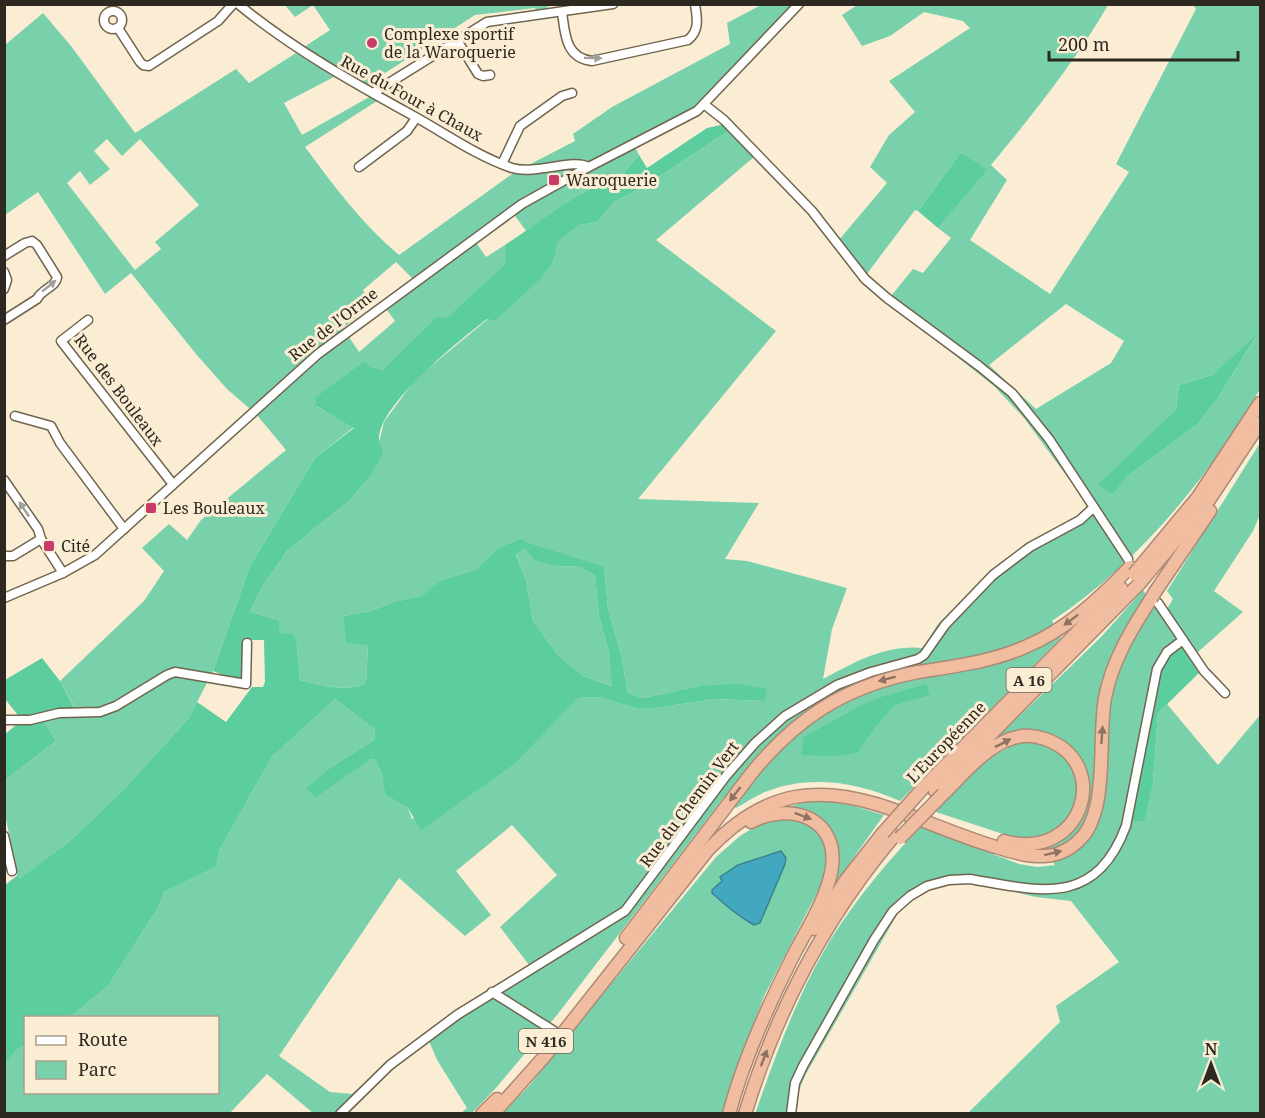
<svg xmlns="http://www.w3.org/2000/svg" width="1265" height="1118" viewBox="0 0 1265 1118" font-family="'Noto Serif',serif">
  <rect width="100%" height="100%" fill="#fbedd4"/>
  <g fill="#78d1ab" fill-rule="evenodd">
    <path d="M859 4 1108 5C1075 62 1033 114 991 165L1007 180 970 240 1050 294 1129 172 1116 164 1196 9 1193 5H1260V389C1210 476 1137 565 1052 621L1061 638 900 801C858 782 809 774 765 792 755 796 745 803 736 808L724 797 557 1015 496 1088 472 1113H461L467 1108 437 1060 429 1041 385 1076 349 1113H313L267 1074 230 1113H5L4 1063 16 1050 25 1045 26 1092H218V1018L70 1017 108 986 159 906 164 892 216 867 220 849 272 757 335 699 375 730 374 740 328 769 306 790 369 760 375 759 381 772 385 795 408 808 412 819 518 761 576 698 598 697 635 708H656L714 699 764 701 699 686 643 698 628 693 622 659 608 608 604 568 527 542 522 538 499 547 475 570 441 580 423 596 393 602 371 611 344 616 368 645 366 683C344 693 322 685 300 680L297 646 279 633V620L250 612 262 587 287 551 350 500 371 475 384 422 408 389 419 376 488 319 495 321 554 260 558 242 580 225 598 222 614 202 648 184 730 130 754 157 656 240 776 331 638 499 759 503 725 559 747 561 847 588 832 629 823 679C854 662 887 644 923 648L938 624 976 586 1021 548 1076 517 1088 505 1024 418 995 387 887 301 913 269 923 273 951 238 938 228 986 170 961 152 918 211 915 210 863 279 842 254 833 247 887 183 870 167 889 135 915 112 889 81 970 28 963 21 924 12 890 36 862 46 842 15ZM1066 304 1124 341 1111 363 1036 409 989 365ZM1256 337 1218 398 1198 424 1126 477 1099 485 1176 409 1179 385 1212 375ZM512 825 557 875 500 927 529 965C467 1004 407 1045 352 1094L330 1092 279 1056 399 878 465 936 491 915 456 871Z"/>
    <path d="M285 5H552L547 7V10L536 11 535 8 475 15 368 84 304 47 330 30 313 5 295 17Z"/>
    <path d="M761 5H792L701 102 689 111 632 141 639 155 622 175 580 194 527 232 509 208 471 235 486 257 505 245 507 264 446 318 383 370 370 366 317 407 354 427 315 458 250 566 213 671 189 718 124 789 71 840 18 880 6 819 5 780 56 741 45 723 57 710 75 708 60 681 144 601 164 571 142 548 169 524 187 540 201 520 286 450 256 414 227 389 196 354 131 273 105 294 38 192 5 215V45L43 13 71 46 135 133 236 69 249 83 296 53 334 77 284 103 302 135 371 96 377 101 305 147C334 186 362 224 399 255L515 172 575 141 573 134 612 107 730 44 727 23ZM107 139 122 156 140 139 199 205 155 242 161 249 135 270 67 183 80 171 90 185 110 169 94 151ZM396 262 419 285 387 310 395 321 359 352 343 328 371 305 363 290Z"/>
    <path d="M1260 443V515L1253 531 1214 591 1243 612 1189 660 1179 645 1152 714 1153 782 1158 713 1167 704 1218 765 1260 715V1113H968L1060 1022 1056 1006 1119 962 1071 901 1036 897 971 882 944 885 919 894 898 913 806 1074 799 1090 796 1113 755 1114C775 1057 795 1001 825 949 849 908 887 861 921 827L1019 864 1037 867 1055 865 1045 849 1029 839 1012 837 936 812 955 790 987 759 1008 748 1000 735 1102 636 1143 590 1162 617 1173 599 1167 591Z"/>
    <path d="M524 548 558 566 581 567 595 576 599 616 609 653 613 686 583 676 558 655 533 621 526 580 516 553Z"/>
    <path d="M826 801 854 806 884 815 832 888 821 885 765 994 742 1053 722 1113 502 1114 530 1085 598 1000 716 857 740 836 761 823 785 818 792 806 805 802Z"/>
  </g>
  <g fill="#5bcd9f" fill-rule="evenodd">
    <path d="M725 124 730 130 648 184 614 202 598 222 580 225 558 242 554 260 541 278 495 321 487 319C460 340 379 404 379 439 379 443 382 449 383 453L371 475 350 500 287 551 262 587 250 612 279 620V633L293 634 297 646 300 680C322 685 344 693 366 683L368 645 346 643 344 616 371 611 393 602 422 596 441 580 475 570 499 547 522 538 527 542 604 567 608 608 622 659 628 693 643 698 699 686 738 684 767 689 764 701 714 699 656 708H635L598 697 577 698 518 761 421 830 408 808 385 795 381 772 375 759 369 760 316 797 306 789 328 769 374 740 375 730 335 699 272 757 220 849 216 867 164 892 159 906 108 986 70 1017 26 1018 25 1045 16 1050 5 1063V885L18 875 19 879 71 840 124 789 189 718 197 702 226 722 252 687H263L265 682 264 640H244L242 679 229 677 213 671 250 566 315 458 354 428 316 406V397L365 361 370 366 383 370 437 317 446 318 506 264 505 245 580 194 622 175 639 155 647 168 707 128ZM525 548 534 560 558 566 581 567 595 576 599 616 609 653 612 686 583 676 558 655 533 621 526 580 516 554Z"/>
    <path d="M961 152 987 170 938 228 918 211Z"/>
    <path d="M1257 335 1218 398 1198 424 1126 477 1113 494 1098 485 1176 409 1179 385 1212 375Z"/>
    <path d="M1180 645 1199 673 1158 713 1153 782 1144 821H1131L1164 662Z"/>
    <path d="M42 658 60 681 75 709 57 710 45 723 56 741 5 780 4 735 16 725 17 714 5 699V680Z"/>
    <path d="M926 684 930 695 894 705 876 726 858 752 838 756 801 755 804 737 856 708 881 697Z"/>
  </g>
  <path fill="#41a8c0" stroke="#3b8290" stroke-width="1.5" d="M781 851 786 858 785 864 760 923 754 925C738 916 725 905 712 893V890L722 881 720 877 738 865Z"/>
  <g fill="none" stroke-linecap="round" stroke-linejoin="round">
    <g stroke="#70644e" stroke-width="11">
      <g id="minor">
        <path d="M238 4C294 50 356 84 419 119 449 136 479 157 512 168 535 175 574 158 588 167"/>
        <circle cx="113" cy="20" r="9"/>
        <path d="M562 12C565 33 565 58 592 61L688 40C700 30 697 18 695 4"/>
        <path d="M118 28 140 62 143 65 149 66 218 21 233 4"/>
        <path d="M457 40 478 74 483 76 490 75"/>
        <path d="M373 93 487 22 613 4"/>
        <path d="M705 105 724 120 812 211 865 279 887 298 979 366 1012 393 1049 439 1128 559"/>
        <path d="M502 164 520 126 562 96 572 93"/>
        <path d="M359 167 407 131 416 118"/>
        <path d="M4 256 25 243 32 241 37 245 57 277C56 287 42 289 37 299L4 320"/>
        <path d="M4 272 7 280 4 289"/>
        <path d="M88 320 61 341 172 483"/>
        <path d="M15 416 51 426 60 443 124 529"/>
        <path d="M4 480 38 529 41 539 63 573"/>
        <path d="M4 556H13L41 539"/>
        <path d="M4 598 63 573 95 555 318 354 522 204 581 171 697 111 799 4"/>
        <path d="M1158 603 1204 671 1225 693"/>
        <path d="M4 720H30L59 713 100 712 116 706 167 675 175 672 246 684 247 643"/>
        <path d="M4 836 12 871"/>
        <path d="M492 992 554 1031"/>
        <path d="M340 1114 390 1065 457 1015 625 911 726 776 755 743 785 716 837 685 871 672 918 659 924 655 945 625 993 575 1030 547 1080 520 1093 508"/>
        <path d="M791 1114 795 1083 803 1066 874 940 893 911 910 896 927 886 949 880 970 879C1040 891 1095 908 1126 826L1157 669 1167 652 1183 640"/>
      </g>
    </g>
    <g stroke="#ac8974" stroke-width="15">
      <g id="highway">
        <path d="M1139 568 1198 497 1260 403"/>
        <path d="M1145 577 1207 503 1260 423"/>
        <path d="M1155 592 1210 511"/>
        <path d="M924 787 1121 588"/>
        <path d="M935 791 1140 583"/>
        <path d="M943 794C963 775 983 749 1010 739 1021 735 1034 735 1045 739 1113 762 1084 863 1004 841"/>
        <path d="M814 929 846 880 883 833"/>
        <path d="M626 938 751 774C797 717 846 686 918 672 955 666 991 662 1025 647 1066 630 1099 599 1130 567"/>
        <path d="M482 1114 497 1099"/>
        <path d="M493 1114 544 1057 707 851C731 825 759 804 795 797 822 792 849 796 876 804 916 816 955 835 996 847 1011 852 1028 857 1045 856 1060 855 1074 847 1084 835 1108 804 1098 736 1105 698 1112 661 1131 630 1151 599"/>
        <path d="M729 1114C743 1061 765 1012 789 964 803 935 824 905 831 873 842 820 793 800 751 822"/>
        <path d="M745 1114C776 1012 825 918 894 836"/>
      </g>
    </g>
    <use href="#minor" stroke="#fff" stroke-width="8"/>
    <use href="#highway" stroke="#f0bda1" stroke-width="12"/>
    <g stroke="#ac8974" stroke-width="15" stroke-linecap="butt">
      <g id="highway-bridge">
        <path d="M1134 574 1139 568"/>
        <path d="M1140 583 1145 577"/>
        <path d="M1151 599 1155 592"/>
        <path d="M883 833 924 787"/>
        <path d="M900 838 943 794"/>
      </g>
    </g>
    <use href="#highway-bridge" stroke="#f0bda1" stroke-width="12"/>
  </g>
  <defs><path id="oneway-solid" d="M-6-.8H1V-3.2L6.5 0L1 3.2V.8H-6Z" transform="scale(1.5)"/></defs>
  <g fill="#a19f9b">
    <use href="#oneway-solid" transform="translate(593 58) rotate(1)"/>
    <use href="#oneway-solid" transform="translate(49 286) rotate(-39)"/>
    <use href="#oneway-solid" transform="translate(24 509) rotate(-124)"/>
  </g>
  <g fill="#8f7360">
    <use href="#oneway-solid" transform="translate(1071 620) rotate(143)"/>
    <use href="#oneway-solid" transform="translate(887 679) rotate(165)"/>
    <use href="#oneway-solid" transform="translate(1102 735) rotate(-86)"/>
    <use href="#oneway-solid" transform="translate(1003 743) rotate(-27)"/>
    <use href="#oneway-solid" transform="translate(735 794) rotate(128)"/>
    <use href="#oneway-solid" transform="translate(803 816) rotate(21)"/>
    <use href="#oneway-solid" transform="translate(1053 853) rotate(-14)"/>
    <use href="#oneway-solid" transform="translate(764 1058) rotate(-69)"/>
  </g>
  <g fill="#c93c69" stroke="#fbedd4" stroke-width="2">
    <circle cx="372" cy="43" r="6"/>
    <rect x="548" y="174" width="12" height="12" rx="3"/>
    <rect x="145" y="502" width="12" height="12" rx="3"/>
    <rect x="43" y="540" width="12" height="12" rx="3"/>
  </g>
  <g text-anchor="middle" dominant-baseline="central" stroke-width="6" stroke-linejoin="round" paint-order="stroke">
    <g fill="#fbedd4" stroke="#6c6456" stroke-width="1.5">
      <rect x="1006.5" y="668" width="45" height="24" rx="4.5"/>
      <rect x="519" y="1029" width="54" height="24" rx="4.5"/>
    </g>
    <g font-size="15" font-weight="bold" fill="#2e2920">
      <text x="1029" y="680">A 16</text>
      <text x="546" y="1041">N 416</text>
    </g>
    <g font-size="16" fill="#2e2920" stroke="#fbedd4" text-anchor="start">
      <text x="384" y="34">Complexe sportif<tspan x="384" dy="18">de la Waroquerie</tspan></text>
      <text x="566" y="180">Waroquerie</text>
      <text x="163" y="508">Les Bouleaux</text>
      <text x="61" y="546">Cité</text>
    </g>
    <g font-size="16" fill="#2e2920" stroke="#fbedd4">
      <text transform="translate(412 98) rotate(29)">Rue du Four à Chaux</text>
      <text transform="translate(333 324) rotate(-38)">Rue de l'Orme</text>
      <text transform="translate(119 390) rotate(53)">Rue des Bouleaux</text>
      <text transform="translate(946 742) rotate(-46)">L'Européenne</text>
      <text transform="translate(689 804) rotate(-53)">Rue du Chemin Vert</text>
    </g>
  </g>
  <rect width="1265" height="1118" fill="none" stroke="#2e2920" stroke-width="12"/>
  <rect x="24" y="1016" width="195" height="78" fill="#fbedd4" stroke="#a99f8c" stroke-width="1.5"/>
  <rect x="36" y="1036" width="30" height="9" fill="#ffffff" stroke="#a99f8c" stroke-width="1.5"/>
  <text x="78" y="1046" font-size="18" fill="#2e2920">Route</text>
  <rect x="36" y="1061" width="30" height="18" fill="#78d1ab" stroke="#a99f8c" stroke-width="1.5"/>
  <text x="78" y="1076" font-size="18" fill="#2e2920">Parc</text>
  <g transform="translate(1211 1064)" stroke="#fbedd4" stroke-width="4.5" paint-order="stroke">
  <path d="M0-4.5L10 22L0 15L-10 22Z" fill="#2e2920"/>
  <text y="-9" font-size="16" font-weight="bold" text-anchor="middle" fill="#2e2920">N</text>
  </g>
  <path d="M1049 51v9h189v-9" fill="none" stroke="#2e2920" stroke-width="3"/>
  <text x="1058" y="51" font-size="18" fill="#2e2920" stroke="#fbedd4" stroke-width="4.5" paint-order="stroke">200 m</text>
</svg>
